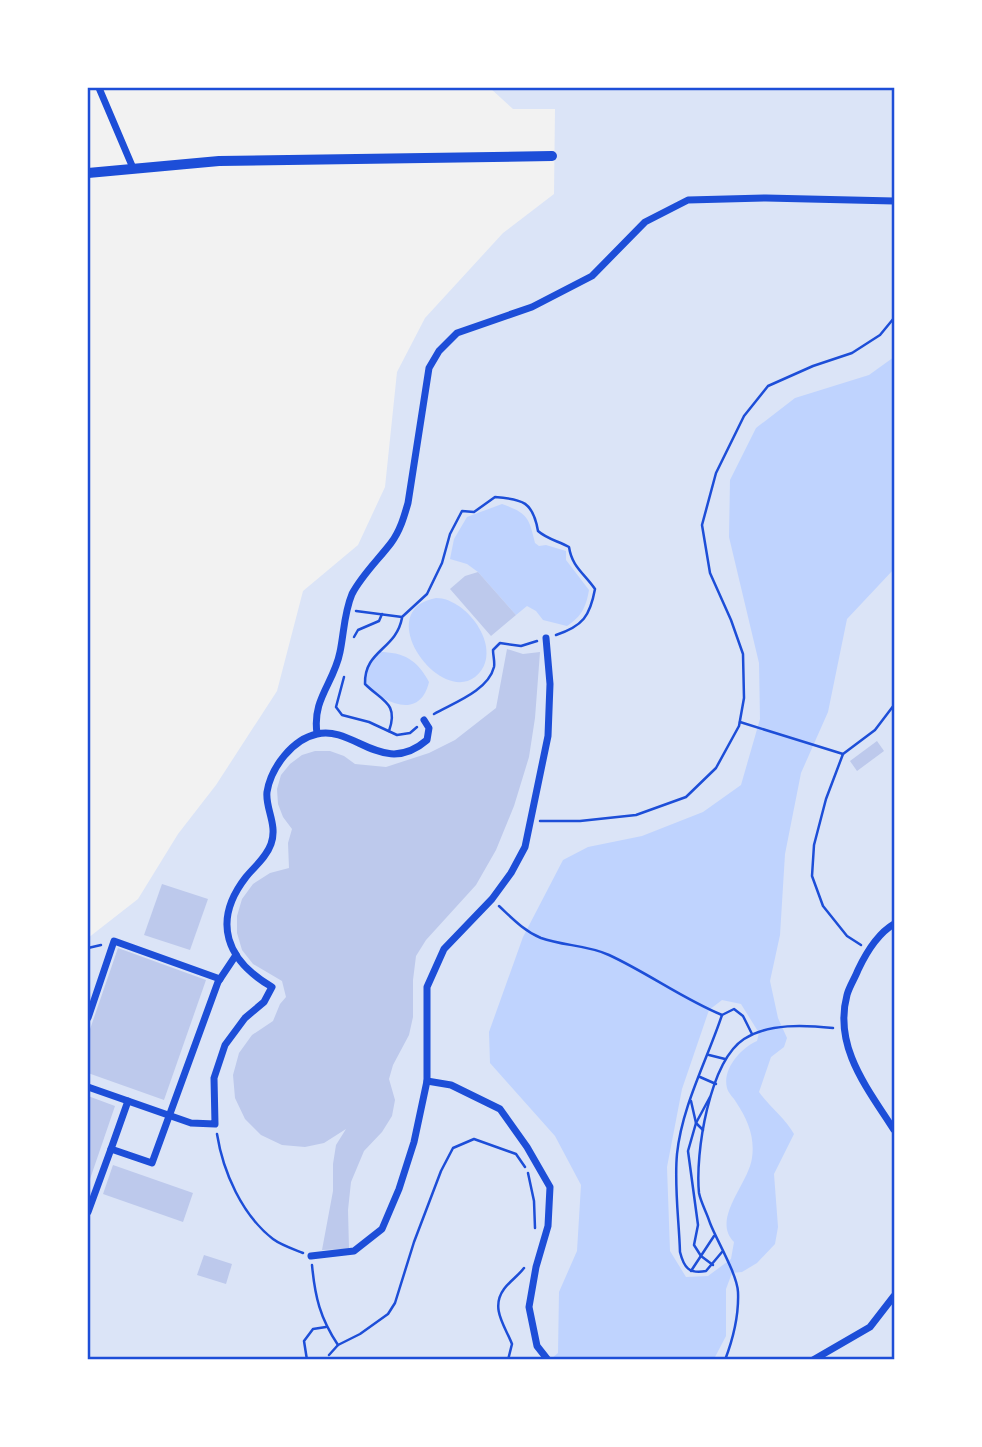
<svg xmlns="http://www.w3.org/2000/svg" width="982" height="1447" viewBox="0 0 982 1447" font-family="Montserrat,sans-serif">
  <rect width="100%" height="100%" fill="#f2f2f2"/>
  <path fill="#dbe4f7" d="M490 88H894V1359H88V938L138 899 178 834 216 785 277 691 303 591 358 545 385 487 397 372 425 318 503 233 554 194 555 109H513Z"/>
  <g fill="#bfd3fe" fill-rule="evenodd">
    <path d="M894 357V569L847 619 828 712 801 773 785 854 780 935 770 981 778 1018 787 1038 784 1047 771 1057 759 1092C770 1107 785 1118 794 1134L774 1174 778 1227 775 1244 757 1263 742 1272 732 1273 726 1289V1336L714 1359H551L558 1353 559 1292 577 1251 581 1185 555 1136 490 1063 489 1032 523 937 563 860 588 847 642 836 703 812 741 785 760 719 759 663 729 537 730 480 756 428 795 398 869 375ZM722 1000 741 1004 759 1033 757 1041C741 1048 722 1069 727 1088 728 1093 734 1098 736 1102 748 1120 755 1137 752 1158 748 1185 711 1219 734 1242L731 1259 708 1276 686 1277 670 1251 667 1167 682 1089 709 1010Z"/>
    <path d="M502 504C527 513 529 517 535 543L539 546 546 545 566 551V560L589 590C586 607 582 616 567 626L543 620 536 611 527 606 516 615 478 572 467 564 450 559 454 539 467 517Z"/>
    <path d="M436 598C468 598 506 652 475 677 438 705 371 610 436 598Z"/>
    <path d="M379 652C404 652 417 660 429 682 420 720 385 704 365 684 364 669 368 661 379 652Z"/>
  </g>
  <g fill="#bdc9ec">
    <path d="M478 572 516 615 491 636 450 589 465 576Z"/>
    <path d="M507 649 523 654 540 652 535 718 529 757 514 806 496 850 476 885 426 940 416 956 413 980V1017L409 1035 393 1065 389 1079 395 1100 392 1116 382 1132 364 1151 351 1182 348 1210 349 1249 322 1250 333 1191V1164L336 1145 346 1129 324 1143 305 1147 282 1145 261 1135 245 1119 235 1098 233 1075 239 1053 252 1035 273 1021 280 1004 286 997 282 981 253 964 242 950 237 933V916L242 899 253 884 270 873 289 868 288 843 292 829 283 817 278 804 277 789 281 775 290 764 302 755 315 751H330L344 756 355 764 386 767 429 753 455 740 496 708Z"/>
    <path d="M877 741 884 751 857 771 850 761Z"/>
    <path d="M162 884 208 899 190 950 144 935Z"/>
    <path d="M118 948 206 980 164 1100 88 1073V1035Z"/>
    <path d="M88 1096 115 1106 88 1185Z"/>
    <path d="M113 1165 193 1193 183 1222 103 1194Z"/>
    <path d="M204 1255 232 1264 226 1284 197 1275Z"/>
  </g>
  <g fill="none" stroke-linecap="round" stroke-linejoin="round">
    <g stroke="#1d4ed8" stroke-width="2.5">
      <path d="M356 611 402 617 427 594 442 563 450 534 462 511 474 512 495 497C523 499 533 502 538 531 547 539 558 541 569 547 572 567 584 573 595 589 590 616 583 626 556 635"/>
      <path d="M354 637 358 630 379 621 382 614"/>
      <path d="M344 677 336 707 342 715 369 722 397 735 410 733 417 727"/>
      <path d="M434 714C453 703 488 691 494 667 495 662 493 655 493 650L500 643 521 646 537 641"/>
      <path d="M740 722 843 754"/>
      <path d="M389 731C399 703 382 701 365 684 364 650 396 650 402 618"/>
      <path d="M540 821H580L636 815 686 797 716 768 739 726 744 698 743 654 731 620 710 573 702 525 716 473 744 416 768 386 813 366 852 353 880 335 894 318"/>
      <path d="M499 906C512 918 524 931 541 938 563 946 588 945 609 955 648 973 683 999 722 1015"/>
      <path d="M861 945 847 936 823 906 812 876 814 845 826 799 843 754 875 730 894 705"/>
      <path d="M88 948 101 945"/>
      <path d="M709 1055 725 1059"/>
      <path d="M700 1077 716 1084"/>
      <path d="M710 1097 696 1123 688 1151 698 1225 694 1245 701 1256 713 1265"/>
      <path d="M691 1101 696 1123 703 1130"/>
      <path d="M217 1134C223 1172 242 1215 273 1239 281 1245 293 1249 303 1253"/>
      <path d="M528 1173 534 1201 535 1228"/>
      <path d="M722 1252 706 1271C689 1274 684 1268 680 1252 679 1220 674 1186 677 1154 682 1106 707 1060 722 1015L734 1009 743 1016 752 1034"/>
      <path d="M312 1265C315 1297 320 1318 338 1345"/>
      <path d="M691 1271 714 1236"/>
      <path d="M329 1355 338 1345 360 1334 388 1314 395 1303 414 1242 441 1171 453 1148 474 1139 516 1154 525 1167"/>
      <path d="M307 1360 304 1341 313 1329 326 1327"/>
      <path d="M508 1360 512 1344C505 1326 490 1308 504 1289 510 1281 518 1276 524 1268"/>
      <path d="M725 1360C733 1339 739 1315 738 1292 737 1274 717 1241 710 1223 707 1213 701 1203 699 1193 695 1154 709 1062 744 1039 769 1023 805 1025 833 1028"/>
    </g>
    <g stroke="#1d4ed8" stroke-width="7">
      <path d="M99 88 133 168"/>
      <path d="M317 733C312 699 334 683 340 652 344 633 344 613 352 594 362 575 378 560 391 543 400 531 404 517 408 503L429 368 439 351 457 333 532 307 592 276 645 222 688 200 766 198 894 201"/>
      <path d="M894 924C877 934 866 953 858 970 855 978 849 987 847 995 833 1047 868 1089 894 1130"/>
      <path d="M88 1018 114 941 220 979"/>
      <path d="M427 1081 451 1085 500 1109 527 1147 550 1187 548 1226 536 1267 529 1307 537 1346 548 1360"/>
      <path d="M88 1087 191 1123 215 1124 214 1078 225 1045 245 1018 264 1002 272 987C227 961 211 922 246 877 255 866 266 858 271 844 278 825 265 808 267 792 271 767 293 739 317 734 354 725 383 778 427 740L429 728 424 720"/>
      <path d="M128 1101 111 1149 152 1163 218 982 236 955"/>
      <path d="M88 1212 111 1149"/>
      <path d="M311 1256 354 1251 382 1229 399 1189 414 1142 427 1081V987L444 949 492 899 511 873 525 847 548 736 550 684 546 638"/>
      <path d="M813 1360 870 1327 894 1296"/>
    </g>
    <path stroke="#1d4ed8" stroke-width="10" d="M88 173 219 161 552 156"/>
  </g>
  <rect width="982" height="1447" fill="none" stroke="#ffffff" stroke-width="178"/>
  <rect x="89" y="89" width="804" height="1269" fill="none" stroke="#1d4ed8" stroke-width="2.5"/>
</svg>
